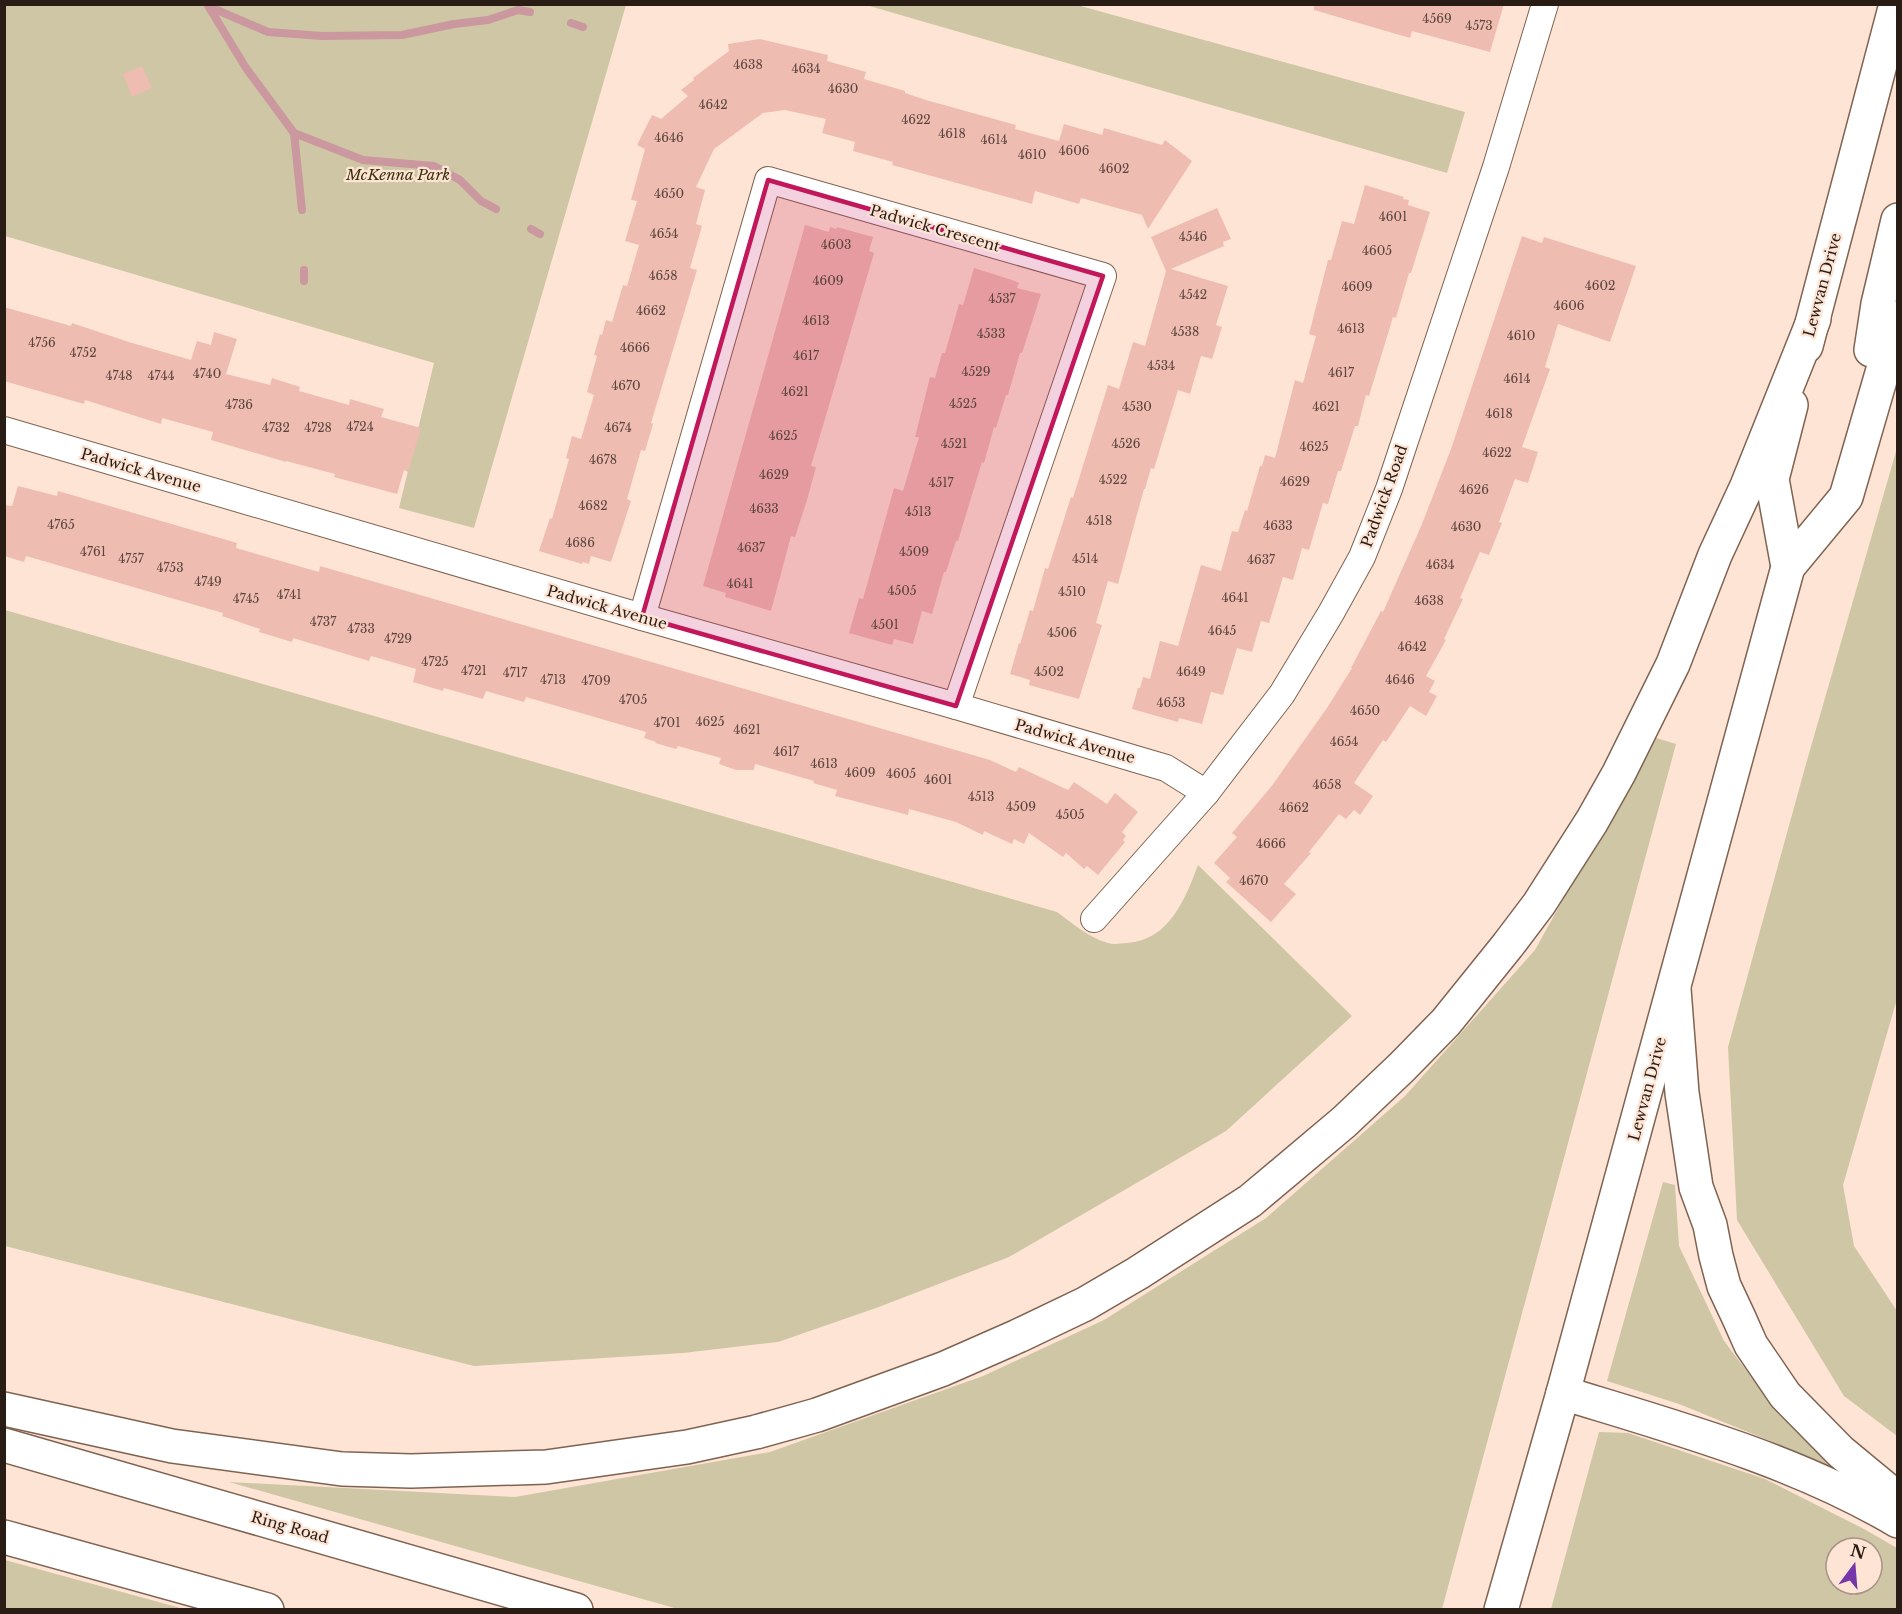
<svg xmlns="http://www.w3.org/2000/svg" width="1902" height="1614" viewBox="0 0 1902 1614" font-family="'Libre Baskerville',serif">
  <rect width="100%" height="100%" fill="#fee4d4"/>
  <g fill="#cec6a4" fill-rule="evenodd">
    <path d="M4 5H626L474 528 399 508 434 363 5 236Z"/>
    <path d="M866 5H1077L1465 112 1447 173Z"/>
    <path d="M1897 448V999L1843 1185 1854 1246 1897 1311V1436L1844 1396 1737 1220 1728 1047 1806 764Z"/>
    <path d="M5 610 1057 912C1072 923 1089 938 1108 943 1114 945 1121 943 1127 943 1169 940 1185 900 1198 865L1352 1016 1226 1131 1009 1257 876 1308 778 1342 683 1353 474 1366 5 1246Z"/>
    <path d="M1653 737 1676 744 1442 1609H678L229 1482 515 1497 770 1452 983 1376 1104 1320 1266 1218 1405 1096 1535 950Z"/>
    <path d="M1663 1182 1675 1185 1679 1246 1724 1341 1777 1411 1877 1489 1872 1494 1797 1452 1679 1404 1607 1381Z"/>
    <path d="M1599 1432 1628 1433 1765 1479 1864 1529 1897 1548V1609H1551ZM1836 1548H1872V1584H1836Z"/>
    <path d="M4 1560H5L184 1609H5Z"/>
  </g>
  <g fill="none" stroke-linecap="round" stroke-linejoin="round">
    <g stroke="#ca989e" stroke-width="8">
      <path d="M207 4 246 68 294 133 363 160 434 166 460 180 481 201 496 209"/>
      <path d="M210 7 268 32 322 36 402 35 454 24 488 20 518 10 530 12"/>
      <path d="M571 23 583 27"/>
      <path d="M294 133 302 210"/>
      <path d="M531 229 540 234"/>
      <path d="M304 270V281"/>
    </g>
  </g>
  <g fill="#efbcb2">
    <path d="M1314 4H1504L1490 52 1412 31 1410 38 1314 10Z"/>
    <path d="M760 39 828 55 827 61 866 72 864 79 905 91V93L926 100 1016 125 1015 129 1059 141 1064 124 1102 135 1104 128 1162 145 1165 140 1192 161 1148 229 1142 215 1081 198 1079 204 1035 191 1032 204 892 165 893 162 853 151 855 142 822 133 826 119 785 110 763 113 714 149 696 187 705 190 696 224 702 226 690 268 697 270 651 423 653 424 645 451 641 450 627 499 631 501 611 562 591 556 589 564 583 562 582 564 539 551 550 518 552 519 569 459 566 458 572 436 581 439 594 395 587 392 597 356 594 355 600 334 602 335 606 320 612 322 623 285 627 286 639 245 625 241 637 201 631 200 645 149 637 145 652 115 661 119 688 96 681 90 694 80 693 78 729 51 728 44Z"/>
    <path d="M142 66 152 88 132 97 123 74Z"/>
    <path d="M1365 185 1404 197 1403 199 1409 200 1408 205 1430 212 1411 273H1409L1396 318 1393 317 1369 396 1366 395 1358 426H1355L1341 471H1338L1328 504 1323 503 1309 550 1302 548 1293 580 1283 577 1269 623 1261 621 1252 652 1237 648 1223 695 1211 692 1202 724 1179 718 1178 722 1132 709 1138 688H1140L1143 677 1150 679 1160 641 1178 646 1201 565 1221 571 1232 531 1238 532 1245 510 1247 511 1260 466H1262L1265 455 1275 458 1295 380 1303 383 1316 336 1309 334 1328 260H1331L1342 221 1354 224Z"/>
    <path d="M1217 208 1231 239 1223 242 1224 246 1171 269 1228 286 1216 325 1222 327 1212 359 1201 356 1190 394 1178 390 1154 469 1151 468 1145 489H1144L1118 584 1108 581 1096 623 1102 625 1079 699 1029 685 1030 680 1010 674 1019 643 1020 644 1030 610 1033 611 1045 568 1048 569 1071 497 1073 498 1108 385 1119 389 1133 342 1145 346 1166 271 1151 237Z"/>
    <path d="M805 225 829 232 830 227 836 229 837 227 873 237 869 251 874 253 811 466 816 467 807 500 795 537 791 536 771 611 725 597 726 593 703 586Z"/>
    <path d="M1522 236 1542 243 1544 237 1636 266 1610 342 1558 324 1545 367 1550 369 1522 447 1538 452 1528 483 1515 479 1499 522 1502 523 1489 555 1480 552 1460 598 1463 599 1444 639 1446 640 1426 676 1435 681 1429 692 1437 696 1426 716 1410 706 1386 742 1383 740 1354 783 1373 796 1360 815 1354 810 1346 819 1339 814 1309 852 1311 853 1284 884 1296 894 1271 922 1226 882 1230 878 1214 863 1237 837 1232 833 1271 787 1327 708 1352 668H1351L1381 611 1383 612 1422 524 1451 449Z"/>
    <path d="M974 268 1012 280 1019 283 1017 288 1041 294 1022 353H1020L1008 395H1006L996 428 994 427 984 463 982 462 958 541H956L946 572H944L932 614 922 611 913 644 894 639 892 645 849 633 859 598 863 599 894 488 903 491 919 437H915L930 377 935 378 942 353H945L959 304 963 305Z"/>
    <path d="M4 307 71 326 72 323 129 342 191 360 197 341 211 345 214 332 237 339 226 374 270 385 272 378 300 387 299 391 349 405 350 399 384 409 381 417 421 428 408 472 404 470 397 494 334 477 335 474 286 461V462L211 440 213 432 162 418 161 424 85 400 84 404 4 381Z"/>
    <path d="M18 486 57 496 58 491 237 543 236 548 319 572 320 566 990 760 1016 772 1019 767 1068 790 1074 782 1107 804 1115 793 1138 812 1122 832 1126 836 1123 840 1125 842 1098 875 1087 866 1084 869 1066 853 1063 857 1029 833 1024 844 1014 839 1012 844 984 831 983 835 956 822 909 809 908 815 835 796 837 790 813 783 814 781 755 764 754 770H736L719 764 721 758 678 746 676 749 655 743 656 742 644 738 646 732 526 697 524 702 486 691 483 699 444 688 443 691 413 682 416 669 371 656 369 661 293 638 292 642 259 632 260 629 222 616 223 613 26 556 24 562 4 556V505L12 506Z"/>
  </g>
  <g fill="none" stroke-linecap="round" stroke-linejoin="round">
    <g stroke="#7f6352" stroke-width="28">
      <g id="street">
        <path d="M4 430 642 617 956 706 1166 768 1206 793"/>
        <path d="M642 617 768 180 1103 276 956 706"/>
        <path d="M1094 919 1206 793 1282 694 1331 613 1362 557 1389 489 1496 167 1545 4"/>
      </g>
    </g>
    <g stroke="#7f6352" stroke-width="36">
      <g id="secondary">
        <path d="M1806 346 1896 4"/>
        <path d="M1871 350 1878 304 1898 220"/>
        <path d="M1788 567 1772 479 1791 405"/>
        <path d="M1501 1610 1563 1393 1788 567 1846 497 1898 318"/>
      </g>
    </g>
    <g stroke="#7f6352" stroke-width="36">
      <g id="highway">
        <path d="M1674 989 1682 1093 1696 1187 1710 1225 1716 1256 1724 1286 1739 1318 1751 1345 1785 1395 1841 1452 1898 1499"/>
        <path d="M1563 1393C1677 1428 1795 1460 1898 1521"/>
        <path d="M4 1409 172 1446 342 1469 411 1471 546 1467 687 1447 756 1432 817 1415 943 1369 1018 1336 1085 1304 1138 1273 1250 1201 1344 1122 1402 1067 1446 1022 1508 945 1539 904 1592 821 1619 773 1673 664 1715 555 1747 486 1814 319"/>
        <path d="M4 1445 576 1610"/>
        <path d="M4 1537 267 1610"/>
      </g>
    </g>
    <use href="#street" stroke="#fff" stroke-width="26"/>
    <use href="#secondary" stroke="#fff" stroke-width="33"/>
    <use href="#highway" stroke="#fff" stroke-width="33"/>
  </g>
  <path fill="#c2185b" fill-opacity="0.2" stroke="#c2185b" stroke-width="4.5" stroke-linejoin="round" d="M768 180 1103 276 956 706 642 617Z"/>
  <g text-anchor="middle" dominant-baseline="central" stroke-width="4.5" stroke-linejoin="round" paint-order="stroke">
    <g font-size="12" fill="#5a443c">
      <text x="1437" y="18">4569</text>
      <text x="1479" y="25">4573</text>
      <text x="748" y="64">4638</text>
      <text x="806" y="68">4634</text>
      <text x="843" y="88">4630</text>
      <text x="713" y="104">4642</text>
      <text x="916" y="119">4622</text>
      <text x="952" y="133">4618</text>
      <text x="669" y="137">4646</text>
      <text x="994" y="139">4614</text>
      <text x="1074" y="150">4606</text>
      <text x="1032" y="154">4610</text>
      <text x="1114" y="168">4602</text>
      <text x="669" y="193">4650</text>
      <text x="1393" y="216">4601</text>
      <text x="664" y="233">4654</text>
      <text x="1193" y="236">4546</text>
      <text x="836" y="244">4603</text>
      <text x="1377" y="250">4605</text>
      <text x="663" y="275">4658</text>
      <text x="828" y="280">4609</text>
      <text x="1600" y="285">4602</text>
      <text x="1357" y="286">4609</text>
      <text x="1193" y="294">4542</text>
      <text x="1002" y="298">4537</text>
      <text x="1569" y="305">4606</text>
      <text x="651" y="310">4662</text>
      <text x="816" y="320">4613</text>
      <text x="1351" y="328">4613</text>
      <text x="1185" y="331">4538</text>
      <text x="991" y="333">4533</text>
      <text x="1521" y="335">4610</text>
      <text x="42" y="342">4756</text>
      <text x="635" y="347">4666</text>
      <text x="83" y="352">4752</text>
      <text x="806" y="355">4617</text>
      <text x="1161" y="365">4534</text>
      <text x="976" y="371">4529</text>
      <text x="1341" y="372">4617</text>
      <text x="207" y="373">4740</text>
      <text x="119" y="375">4748</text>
      <text x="161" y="375">4744</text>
      <text x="1517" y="378">4614</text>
      <text x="626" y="385">4670</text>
      <text x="795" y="391">4621</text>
      <text x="963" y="403">4525</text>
      <text x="239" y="404">4736</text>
      <text x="1137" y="406">4530</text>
      <text x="1326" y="406">4621</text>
      <text x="1499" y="413">4618</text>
      <text x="360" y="426">4724</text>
      <text x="276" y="427">4732</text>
      <text x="318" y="427">4728</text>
      <text x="618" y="427">4674</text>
      <text x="783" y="435">4625</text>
      <text x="954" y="443">4521</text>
      <text x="1126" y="443">4526</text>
      <text x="1314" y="446">4625</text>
      <text x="1497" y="452">4622</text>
      <text x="603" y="459">4678</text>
      <text x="774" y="474">4629</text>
      <text x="1113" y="479">4522</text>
      <text x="1295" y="481">4629</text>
      <text x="941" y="482">4517</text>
      <text x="1474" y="489">4626</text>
      <text x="593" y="505">4682</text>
      <text x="764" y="508">4633</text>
      <text x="918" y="511">4513</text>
      <text x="1099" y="520">4518</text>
      <text x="61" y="524">4765</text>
      <text x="1278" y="525">4633</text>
      <text x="1466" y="526">4630</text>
      <text x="580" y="542">4686</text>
      <text x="751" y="547">4637</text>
      <text x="93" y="551">4761</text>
      <text x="914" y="551">4509</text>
      <text x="131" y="558">4757</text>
      <text x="1085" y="558">4514</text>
      <text x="1261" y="559">4637</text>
      <text x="1440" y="564">4634</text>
      <text x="170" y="567">4753</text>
      <text x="208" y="581">4749</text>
      <text x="740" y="583">4641</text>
      <text x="902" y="590">4505</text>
      <text x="1072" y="591">4510</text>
      <text x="289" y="594">4741</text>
      <text x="1235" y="597">4641</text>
      <text x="246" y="598">4745</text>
      <text x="1429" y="600">4638</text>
      <text x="323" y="621">4737</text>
      <text x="885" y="624">4501</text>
      <text x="361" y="628">4733</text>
      <text x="1222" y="630">4645</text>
      <text x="1062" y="632">4506</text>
      <text x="398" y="638">4729</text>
      <text x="1412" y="646">4642</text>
      <text x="435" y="661">4725</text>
      <text x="474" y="670">4721</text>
      <text x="1049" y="671">4502</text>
      <text x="1191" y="671">4649</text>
      <text x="515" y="672">4717</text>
      <text x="553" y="679">4713</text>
      <text x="1400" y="679">4646</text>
      <text x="596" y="680">4709</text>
      <text x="633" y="699">4705</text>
      <text x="1171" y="702">4653</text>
      <text x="1365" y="710">4650</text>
      <text x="710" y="721">4625</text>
      <text x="667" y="722">4701</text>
      <text x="747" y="729">4621</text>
      <text x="1344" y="741">4654</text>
      <text x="786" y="751">4617</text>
      <text x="824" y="763">4613</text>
      <text x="860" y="772">4609</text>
      <text x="901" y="773">4605</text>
      <text x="938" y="779">4601</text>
      <text x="1327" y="784">4658</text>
      <text x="981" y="796">4513</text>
      <text x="1021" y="806">4509</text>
      <text x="1294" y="807">4662</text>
      <text x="1070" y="814">4505</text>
      <text x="1271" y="843">4666</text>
      <text x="1254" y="880">4670</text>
    </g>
    <g font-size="15" font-style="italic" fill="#3a320d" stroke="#fee4d4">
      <text x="398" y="174">McKenna Park</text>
    </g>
    <g font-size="15" fill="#281c15" stroke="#fee4d4">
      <text transform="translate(935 228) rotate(16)">Padwick Crescent</text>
      <text transform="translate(1822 285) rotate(-75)">Lewvan Drive</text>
      <text transform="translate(141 470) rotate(16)">Padwick Avenue</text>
      <text transform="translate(1384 496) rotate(-70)">Padwick Road</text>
      <text transform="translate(607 607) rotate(16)">Padwick Avenue</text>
      <text transform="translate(1075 741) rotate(16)">Padwick Avenue</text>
      <text transform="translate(1647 1089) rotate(-75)">Lewvan Drive</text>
      <text transform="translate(290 1527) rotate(16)">Ring Road</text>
    </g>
  </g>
  <rect width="1902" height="1614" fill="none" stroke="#281c15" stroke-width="12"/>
  <g transform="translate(1854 1566) rotate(16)"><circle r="28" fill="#fee4d4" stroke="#a89488" stroke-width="1.5"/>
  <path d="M0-4.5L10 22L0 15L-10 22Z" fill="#7536aa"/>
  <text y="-9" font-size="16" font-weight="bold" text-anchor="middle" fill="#281c15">N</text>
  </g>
</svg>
